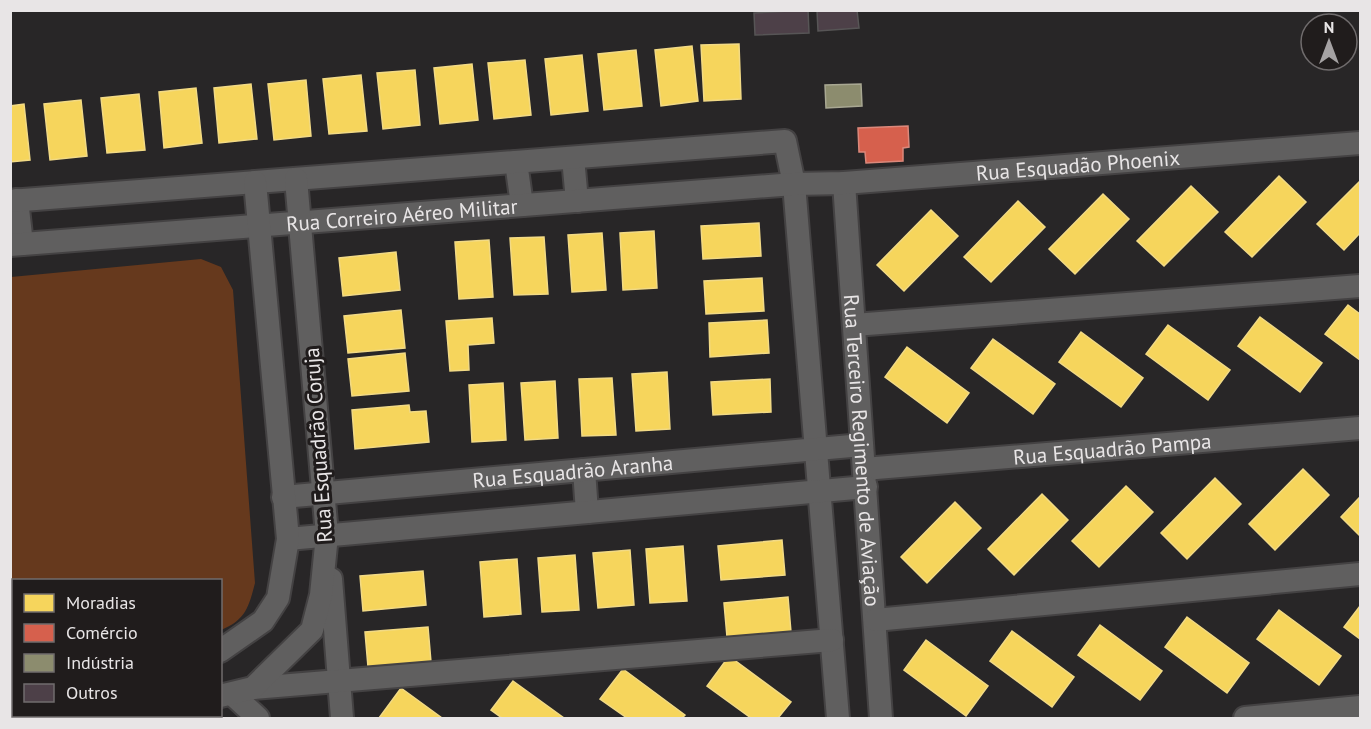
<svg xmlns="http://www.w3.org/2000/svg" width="1371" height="729" viewBox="0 0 1371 729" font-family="'PT Sans',sans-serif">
  <rect width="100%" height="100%" fill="#282627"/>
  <path fill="#66391d" d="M201 259 221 267 233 290 255 583C249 606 246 620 221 630L220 580H14V701L11 702V277Z"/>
  <g fill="#f6d55c" stroke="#f2da85" stroke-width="1.5">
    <path d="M739 44 741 99 704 101 701 45Z"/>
    <path d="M692 46 698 101 661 106 655 50Z"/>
    <path d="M636 50 642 106 604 110 598 54Z"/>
    <path d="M582 55 588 111 551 115 545 59Z"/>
    <path d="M525 60 531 115 494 119 488 63Z"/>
    <path d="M472 64 478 120 440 124 434 68Z"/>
    <path d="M415 70 420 125 383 129 377 73Z"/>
    <path d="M361 75 367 131 329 134 323 79Z"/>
    <path d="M306 80 311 136 274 140 268 84Z"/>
    <path d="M251 84 257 139 219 143 214 88Z"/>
    <path d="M196 88 202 143 164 148 159 92Z"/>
    <path d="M139 94 145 150 107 153 101 98Z"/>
    <path d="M81 100 87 156 50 160 44 104Z"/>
    <path d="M24 104 30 160 10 162V106Z"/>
    <path d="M1279 176 1306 202 1252 257 1225 232Z"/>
    <path d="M1360 181V233L1344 250 1317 224Z"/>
    <path d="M1191 186 1218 212 1164 266 1137 241Z"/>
    <path d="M1103 194 1129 219 1075 274 1049 249Z"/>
    <path d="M1018 201 1045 227 991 282 964 257Z"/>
    <path d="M931 210 958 236 904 291 877 265Z"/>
    <path d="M759 223 761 256 703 259 701 226Z"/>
    <path d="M654 231 657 288 623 290 620 233Z"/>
    <path d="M602 233 606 290 572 292 568 235Z"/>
    <path d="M544 237 548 294 514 295 510 238Z"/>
    <path d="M489 240 493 297 459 299 455 242Z"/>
    <path d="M396 252 400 290 343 296 339 258Z"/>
    <path d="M762 278 764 311 706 314 704 281Z"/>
    <path d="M1348 305 1360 314V360L1325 334Z"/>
    <path d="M401 310 405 348 348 353 344 316Z"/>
    <path d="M1260 317 1322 363 1300 392 1238 346Z"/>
    <path d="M492 318 494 343 468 345 469 370 450 371 446 321Z"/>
    <path d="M767 320 769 353 710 357 709 323Z"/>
    <path d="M1168 325 1230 370 1208 400 1146 354Z"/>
    <path d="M1081 332 1143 378 1121 407 1059 362Z"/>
    <path d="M993 339 1055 384 1033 414 971 368Z"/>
    <path d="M907 347 969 393 947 423 885 377Z"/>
    <path d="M405 353 409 391 352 396 348 359Z"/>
    <path d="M667 372 670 429 636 431 632 374Z"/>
    <path d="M612 378 616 435 582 436 579 379Z"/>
    <path d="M770 379 771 412 713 415 711 382Z"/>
    <path d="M555 381 558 438 525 440 521 383Z"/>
    <path d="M503 383 506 440 472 442 469 385Z"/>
    <path d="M409 405 410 412 426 411 429 442 355 449 352 410Z"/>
    <path d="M1303 469 1329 495 1275 550 1249 524Z"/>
    <path d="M1215 478 1241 504 1187 559 1161 533Z"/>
    <path d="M1126 486 1153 512 1099 567 1072 541Z"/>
    <path d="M1042 494 1068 520 1014 575 988 549Z"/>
    <path d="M1360 497V536L1341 517Z"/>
    <path d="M955 502 981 528 927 583 901 557Z"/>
    <path d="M782 540 785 575 721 580 718 546Z"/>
    <path d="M683 546 687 601 650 603 646 549Z"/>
    <path d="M630 550 634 605 598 608 593 553Z"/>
    <path d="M575 555 579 610 542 612 538 558Z"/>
    <path d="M517 559 521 614 484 617 480 562Z"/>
    <path d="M423 571 426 605 363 611 360 576Z"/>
    <path d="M788 597 791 632 727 637 724 603Z"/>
    <path d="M1360 606V639L1344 627Z"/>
    <path d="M1279 610 1341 656 1319 685 1257 639Z"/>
    <path d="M1187 617 1249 663 1227 693 1165 647Z"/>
    <path d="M1100 625 1162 671 1140 700 1078 655Z"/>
    <path d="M428 627 431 662 368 667 365 632Z"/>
    <path d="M1012 631 1074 677 1052 707 990 661Z"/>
    <path d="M926 640 988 686 966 716 904 670Z"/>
    <path d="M729 656 791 702 778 718H751L707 686Z"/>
    <path d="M623 669 685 715 682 718H627L600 699Z"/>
    <path d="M513 681 564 718H502L491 710Z"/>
    <path d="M401 688 442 718H379Z"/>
  </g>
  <path fill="#d6604d" stroke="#db887b" stroke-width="1.5" d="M908 126 909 147 903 148V161L866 163 865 152H859L858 128Z"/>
  <path fill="#8c8c6e" stroke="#a8a792" stroke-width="1.5" d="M861 84 862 106 826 108 825 85Z"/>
  <g fill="#4d4048" stroke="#575556" stroke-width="1.5">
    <path d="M808 10 809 33 755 35 754 13Z"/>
    <path d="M817 10H857L859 28 818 31Z"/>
  </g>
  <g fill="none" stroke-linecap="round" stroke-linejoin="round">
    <g stroke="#444243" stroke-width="26">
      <g id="minor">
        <path d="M573 158 577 201"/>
        <path d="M516 162 522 205"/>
        <path id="s1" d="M844 183 881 718"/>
        <path d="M17 200 22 244"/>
        <path d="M10 201 785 141 794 184 838 718"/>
        <path id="s2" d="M10 245 794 184 844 183 1360 143"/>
        <path d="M854 325 1360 286"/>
        <path id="s3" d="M864 469 1360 428"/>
        <path d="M584 470 587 512"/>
        <path id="s4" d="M283 497 862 445"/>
        <path d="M288 539 866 487"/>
        <path d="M331 579 342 718"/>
        <path d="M875 620 1360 574"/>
        <path d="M220 651 263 621 278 598 288 539 255 182"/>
        <path d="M253 688 832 640"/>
        <path d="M232 694 258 718"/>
        <path d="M220 696 253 688 312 630 321 595 327 535 296 179"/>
        <path d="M82 718 94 716"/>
        <path d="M1245 718 1360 707"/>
      </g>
    </g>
    <use href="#minor" stroke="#605f5f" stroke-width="22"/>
  </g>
  <g text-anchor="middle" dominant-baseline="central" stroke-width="6" stroke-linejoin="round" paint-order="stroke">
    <g font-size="21" fill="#e8e5e6" stroke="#201c1c">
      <text stroke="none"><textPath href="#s2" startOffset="1071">Rua Esquadão Phoenix</textPath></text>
      <text stroke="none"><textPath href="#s2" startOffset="393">Rua Correiro Aéreo Militar</textPath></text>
      <text transform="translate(318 445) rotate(-94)">Rua Esquadrão Coruja</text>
      <text stroke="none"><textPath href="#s3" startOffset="249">Rua Esquadrão Pampa</textPath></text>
      <text stroke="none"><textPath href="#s1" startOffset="268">Rua Terceiro Regimento de Aviação</textPath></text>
      <text stroke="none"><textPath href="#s4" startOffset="291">Rua Esquadrão Aranha</textPath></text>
    </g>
  </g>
  <rect width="1371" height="729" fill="none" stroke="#e8e5e6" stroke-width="24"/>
  <rect x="12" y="579" width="210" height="138" fill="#201c1c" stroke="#706c6d" stroke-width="1.5"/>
  <rect x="24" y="594" width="30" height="18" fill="#f6d55c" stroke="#706c6d" stroke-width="1.5"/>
  <text x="66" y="609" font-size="18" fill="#e8e5e6">Moradias</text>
  <rect x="24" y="624" width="30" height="18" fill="#d6604d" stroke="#706c6d" stroke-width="1.5"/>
  <text x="66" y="639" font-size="18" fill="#e8e5e6">Comércio</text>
  <rect x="24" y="654" width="30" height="18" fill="#8c8c6e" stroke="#706c6d" stroke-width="1.5"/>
  <text x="66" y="669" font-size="18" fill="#e8e5e6">Indústria</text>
  <rect x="24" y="684" width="30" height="18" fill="#4d4048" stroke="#706c6d" stroke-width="1.5"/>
  <text x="66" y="699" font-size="18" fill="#e8e5e6">Outros</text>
  <g transform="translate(1329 42)"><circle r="28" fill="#201c1c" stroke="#706c6d" stroke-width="1.5"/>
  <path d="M0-4.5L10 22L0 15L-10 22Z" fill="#a5a2a3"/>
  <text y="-9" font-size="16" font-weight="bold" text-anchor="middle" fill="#e8e5e6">N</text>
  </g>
</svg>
